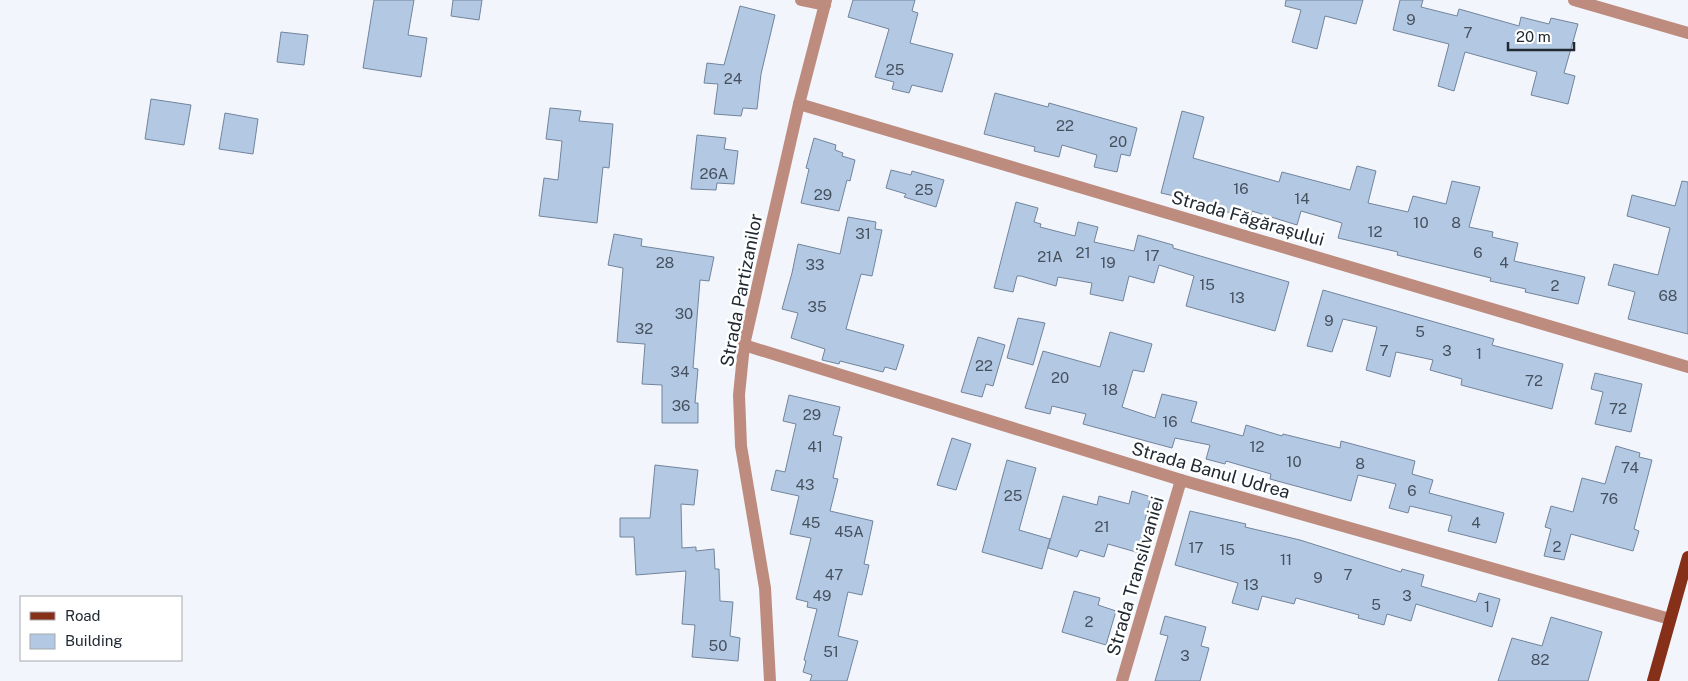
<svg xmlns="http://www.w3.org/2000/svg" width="1688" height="681" viewBox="0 0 1688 681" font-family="'Public Sans',sans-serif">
  <rect width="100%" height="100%" fill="#f2f6fc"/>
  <g fill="#b3c8e2" stroke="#71849c">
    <path d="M374 0H414L408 35 427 38 421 77 363 68Z"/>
    <path d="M453 0H482L479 20 451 16Z"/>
    <path d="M853 0H915L912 11 918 13 910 43 953 54 942 92 912 85 909 93 892 89 894 82 875 77 889 29 848 17Z"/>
    <path d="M1286 0H1363L1356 24 1325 16 1317 49 1292 42 1301 10 1285 6Z"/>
    <path d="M1400 0H1423L1421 7 1457 16 1459 9 1519 26 1521 17 1549 24 1551 18 1578 24 1564 73 1575 76 1568 104 1531 95 1537 72 1465 52 1454 91 1438 86 1449 44 1393 30Z"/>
    <path d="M740 6 775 15 761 74 757 109 743 108 741 116 714 114 718 84 704 83 707 63 724 65Z"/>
    <path d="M281 32 308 35 304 65 277 62Z"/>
    <path d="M995 93 1048 107 1049 103 1137 128 1130 156 1121 154 1117 172 1094 167 1097 155 1062 145 1059 157 1034 151 1035 147 984 134Z"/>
    <path d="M151 99 191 105 184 145 145 139Z"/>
    <path d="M550 108 581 111 579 121 613 124 609 168 603 167 597 223 539 216 544 178 558 180 562 141 546 139Z"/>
    <path d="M1182 111 1204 117 1193 158 1279 182 1282 172 1350 190 1357 166 1376 171 1368 203 1408 212 1413 196 1446 204 1452 181 1480 187 1469 227 1493 232 1492 237 1518 243 1514 261 1585 277 1578 304 1525 292 1526 289 1490 281 1491 278 1397 255 1398 252 1338 238 1342 223 1301 211 1297 225 1252 211 1250 218 1213 208 1214 205 1161 193Z"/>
    <path d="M225 113 258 119 253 154 219 149Z"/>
    <path d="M697 135 726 138 724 149 738 151 734 184 717 183 716 190 691 189Z"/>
    <path d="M814 138 836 145 835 150 843 153 842 156 855 160 850 181 847 180 839 211 801 203 809 169 806 168Z"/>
    <path d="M891 170 911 175 912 171 944 180 936 207 904 197 906 194 886 188Z"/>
    <path d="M1682 181 1688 182V334L1628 319 1635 292 1608 285 1614 264 1658 275 1670 228 1627 216 1632 195 1675 206Z"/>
    <path d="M1016 202 1038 208 1034 222 1041 224 1040 227 1075 236 1078 222 1098 227 1094 242 1134 251 1138 235 1173 245V248L1289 282 1275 331 1186 306 1194 276 1159 265 1154 283 1129 276 1123 301 1090 294 1092 283 1058 277 1056 286 1021 276H1017L1013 292 994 288Z"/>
    <path d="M848 217 876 222 875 229 882 230 872 276 861 274 846 329 904 345 896 370 885 367 883 372 840 361 839 364 822 360 825 349 791 338 798 313 782 309 792 273 798 244 840 254Z"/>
    <path d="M614 234 642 239 641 246 714 257 709 281 700 280 693 368 698 369 695 403H698V423H662V385L642 384 645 344 617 342 623 268 608 265Z"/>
    <path d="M1323 290 1494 339 1492 345 1563 364 1552 409 1461 385 1462 379 1430 370 1433 360 1396 352 1390 377 1366 370 1377 327 1343 319 1332 352 1307 346Z"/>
    <path d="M1018 318 1045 323 1033 365 1007 358Z"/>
    <path d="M1110 332 1152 344 1144 372 1133 370 1122 407 1155 418 1162 394 1197 402 1191 422 1243 436 1246 425 1282 436 1283 434 1340 448 1341 441 1415 461 1412 474 1433 480 1429 493 1504 513 1496 543 1448 531 1452 516 1410 506 1408 513 1389 508 1396 484 1358 475 1351 501 1270 479 1271 474 1226 461 1225 464 1206 459 1210 445 1175 438 1172 448 1083 424 1086 414 1052 406 1050 414 1025 408 1043 351 1100 367Z"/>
    <path d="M978 337 1005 345 993 386 986 384 982 397 961 392Z"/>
    <path d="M1595 373 1642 384 1631 432 1595 424 1603 392 1591 389Z"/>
    <path d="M789 395 840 407 833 435 842 437 833 478 838 479 830 511 873 521 864 564 869 565 862 595 848 592 838 636 858 641 847 681H810L812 675 803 672 806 661 804 660 817 609 807 607 808 602 796 599 811 538 790 534 799 496 771 490 776 470 785 472 796 424 783 421Z"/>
    <path d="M952 438 971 444 956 490 937 485Z"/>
    <path d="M1616 446 1640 453 1639 457 1652 460 1634 529 1639 531 1633 551 1571 534 1564 560 1544 556 1551 529 1545 527 1551 506 1573 512 1582 478 1605 484Z"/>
    <path d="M1007 460 1036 468 1019 530 1050 539 1042 569 982 552Z"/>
    <path d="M655 465 698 470 694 505 681 504 682 548 696 547V551L714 549 715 569H719L720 601 733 602 730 636 740 638 738 661 692 657 695 625 682 624 686 571 636 575 634 537H620V518H650Z"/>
    <path d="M1132 491 1151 497 1145 520 1151 521 1143 554 1108 544 1104 557 1080 550 1077 557 1048 548 1063 496 1097 505 1099 496 1129 504Z"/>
    <path d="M1190 511 1246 524 1245 527 1300 540 1401 572 1402 569 1424 575 1421 586 1476 602 1479 593 1500 599 1492 627 1416 604 1411 621 1387 614 1384 625 1358 618 1359 615 1296 598 1294 604 1262 596 1258 610 1232 603 1238 583 1175 565Z"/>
    <path d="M1074 591 1100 598 1098 605 1116 611 1106 645 1062 632Z"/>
    <path d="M1165 616 1206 627 1201 646 1209 648 1200 681H1155L1168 636 1160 634Z"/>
    <path d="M1551 617 1602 632 1588 681H1498L1512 638 1542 646Z"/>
  </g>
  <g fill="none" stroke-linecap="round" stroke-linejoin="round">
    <g stroke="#be8c7f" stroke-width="12">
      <path d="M801 0 825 5"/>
      <path d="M1574 0 1688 33"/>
      <path d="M799 104 1688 367"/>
      <path d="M744 345 1181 480 1670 619"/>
      <path d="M1122 681 1181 480"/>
    </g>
    <path stroke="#be8c7f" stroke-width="12" d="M770 681 765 588 741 446 739 395 744 345 799 104 826 0"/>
    <path stroke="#86301a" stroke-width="12" d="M1653 681 1688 557"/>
  </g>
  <g text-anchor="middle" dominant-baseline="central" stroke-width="5" stroke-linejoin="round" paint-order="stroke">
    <g font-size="15" fill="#46515f">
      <text x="1411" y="19">9</text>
      <text x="1468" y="32">7</text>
      <text x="895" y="69">25</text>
      <text x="733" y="78">24</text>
      <text x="1065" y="125">22</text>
      <text x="1118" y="141">20</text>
      <text x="714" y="173">26A</text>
      <text x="1241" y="188">16</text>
      <text x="924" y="189">25</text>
      <text x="823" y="194">29</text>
      <text x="1302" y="198">14</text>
      <text x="1421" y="222">10</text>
      <text x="1456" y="222">8</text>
      <text x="1375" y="231">12</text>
      <text x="863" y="233">31</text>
      <text x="1083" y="252">21</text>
      <text x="1478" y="252">6</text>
      <text x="1152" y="255">17</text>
      <text x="1050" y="256">21A</text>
      <text x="665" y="262">28</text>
      <text x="1108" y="262">19</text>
      <text x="1504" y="262">4</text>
      <text x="815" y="264">33</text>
      <text x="1207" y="284">15</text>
      <text x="1555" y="285">2</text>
      <text x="1668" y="295">68</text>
      <text x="1237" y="297">13</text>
      <text x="817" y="306">35</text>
      <text x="684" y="313">30</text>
      <text x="1329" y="320">9</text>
      <text x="644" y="328">32</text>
      <text x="1420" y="331">5</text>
      <text x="1384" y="350">7</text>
      <text x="1447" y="350">3</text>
      <text x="1479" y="353">1</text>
      <text x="984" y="365">22</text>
      <text x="680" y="371">34</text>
      <text x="1060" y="377">20</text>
      <text x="1534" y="380">72</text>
      <text x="1110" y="389">18</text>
      <text x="681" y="405">36</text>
      <text x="1618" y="408">72</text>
      <text x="812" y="414">29</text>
      <text x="1170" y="421">16</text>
      <text x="815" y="446">41</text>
      <text x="1257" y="446">12</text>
      <text x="1294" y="461">10</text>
      <text x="1360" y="463">8</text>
      <text x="1630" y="467">74</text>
      <text x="805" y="484">43</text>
      <text x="1412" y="490">6</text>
      <text x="1013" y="495">25</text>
      <text x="1609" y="498">76</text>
      <text x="811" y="522">45</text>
      <text x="1476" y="522">4</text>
      <text x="1102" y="526">21</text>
      <text x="849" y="531">45A</text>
      <text x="1557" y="546">2</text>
      <text x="1196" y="547">17</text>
      <text x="1227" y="549">15</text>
      <text x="1286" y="559">11</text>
      <text x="834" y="574">47</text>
      <text x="1348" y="574">7</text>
      <text x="1318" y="577">9</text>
      <text x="1251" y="584">13</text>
      <text x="822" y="595">49</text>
      <text x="1407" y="595">3</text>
      <text x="1376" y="604">5</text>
      <text x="1487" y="606">1</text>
      <text x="1089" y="621">2</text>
      <text x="718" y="645">50</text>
      <text x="831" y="651">51</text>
      <text x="1185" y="655">3</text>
      <text x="1540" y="659">82</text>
    </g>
    <g font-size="18" fill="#212933" stroke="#fff">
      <text transform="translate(1248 218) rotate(16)">Strada Făgărașului</text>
      <text transform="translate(741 290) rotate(-79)">Strada Partizanilor</text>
      <text transform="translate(1211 470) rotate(16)">Strada Banul Udrea</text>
      <text transform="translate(1135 576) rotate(-74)">Strada Transilvaniei</text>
    </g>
  </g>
  <rect x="20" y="596" width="162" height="65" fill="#ffffff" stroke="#a6a9ad"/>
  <rect x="30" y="612" width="25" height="8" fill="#86301a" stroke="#a6a9ad"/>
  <text x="65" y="621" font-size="15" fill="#212933">Road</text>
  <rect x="30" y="634" width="25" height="15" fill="#b3c8e2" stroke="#a6a9ad"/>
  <text x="65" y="646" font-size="15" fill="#212933">Building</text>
  <path d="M1508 42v8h66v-8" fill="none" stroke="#212933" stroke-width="2.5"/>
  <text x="1516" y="42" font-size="15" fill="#212933" stroke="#ffffff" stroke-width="4" paint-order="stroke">20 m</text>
</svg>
